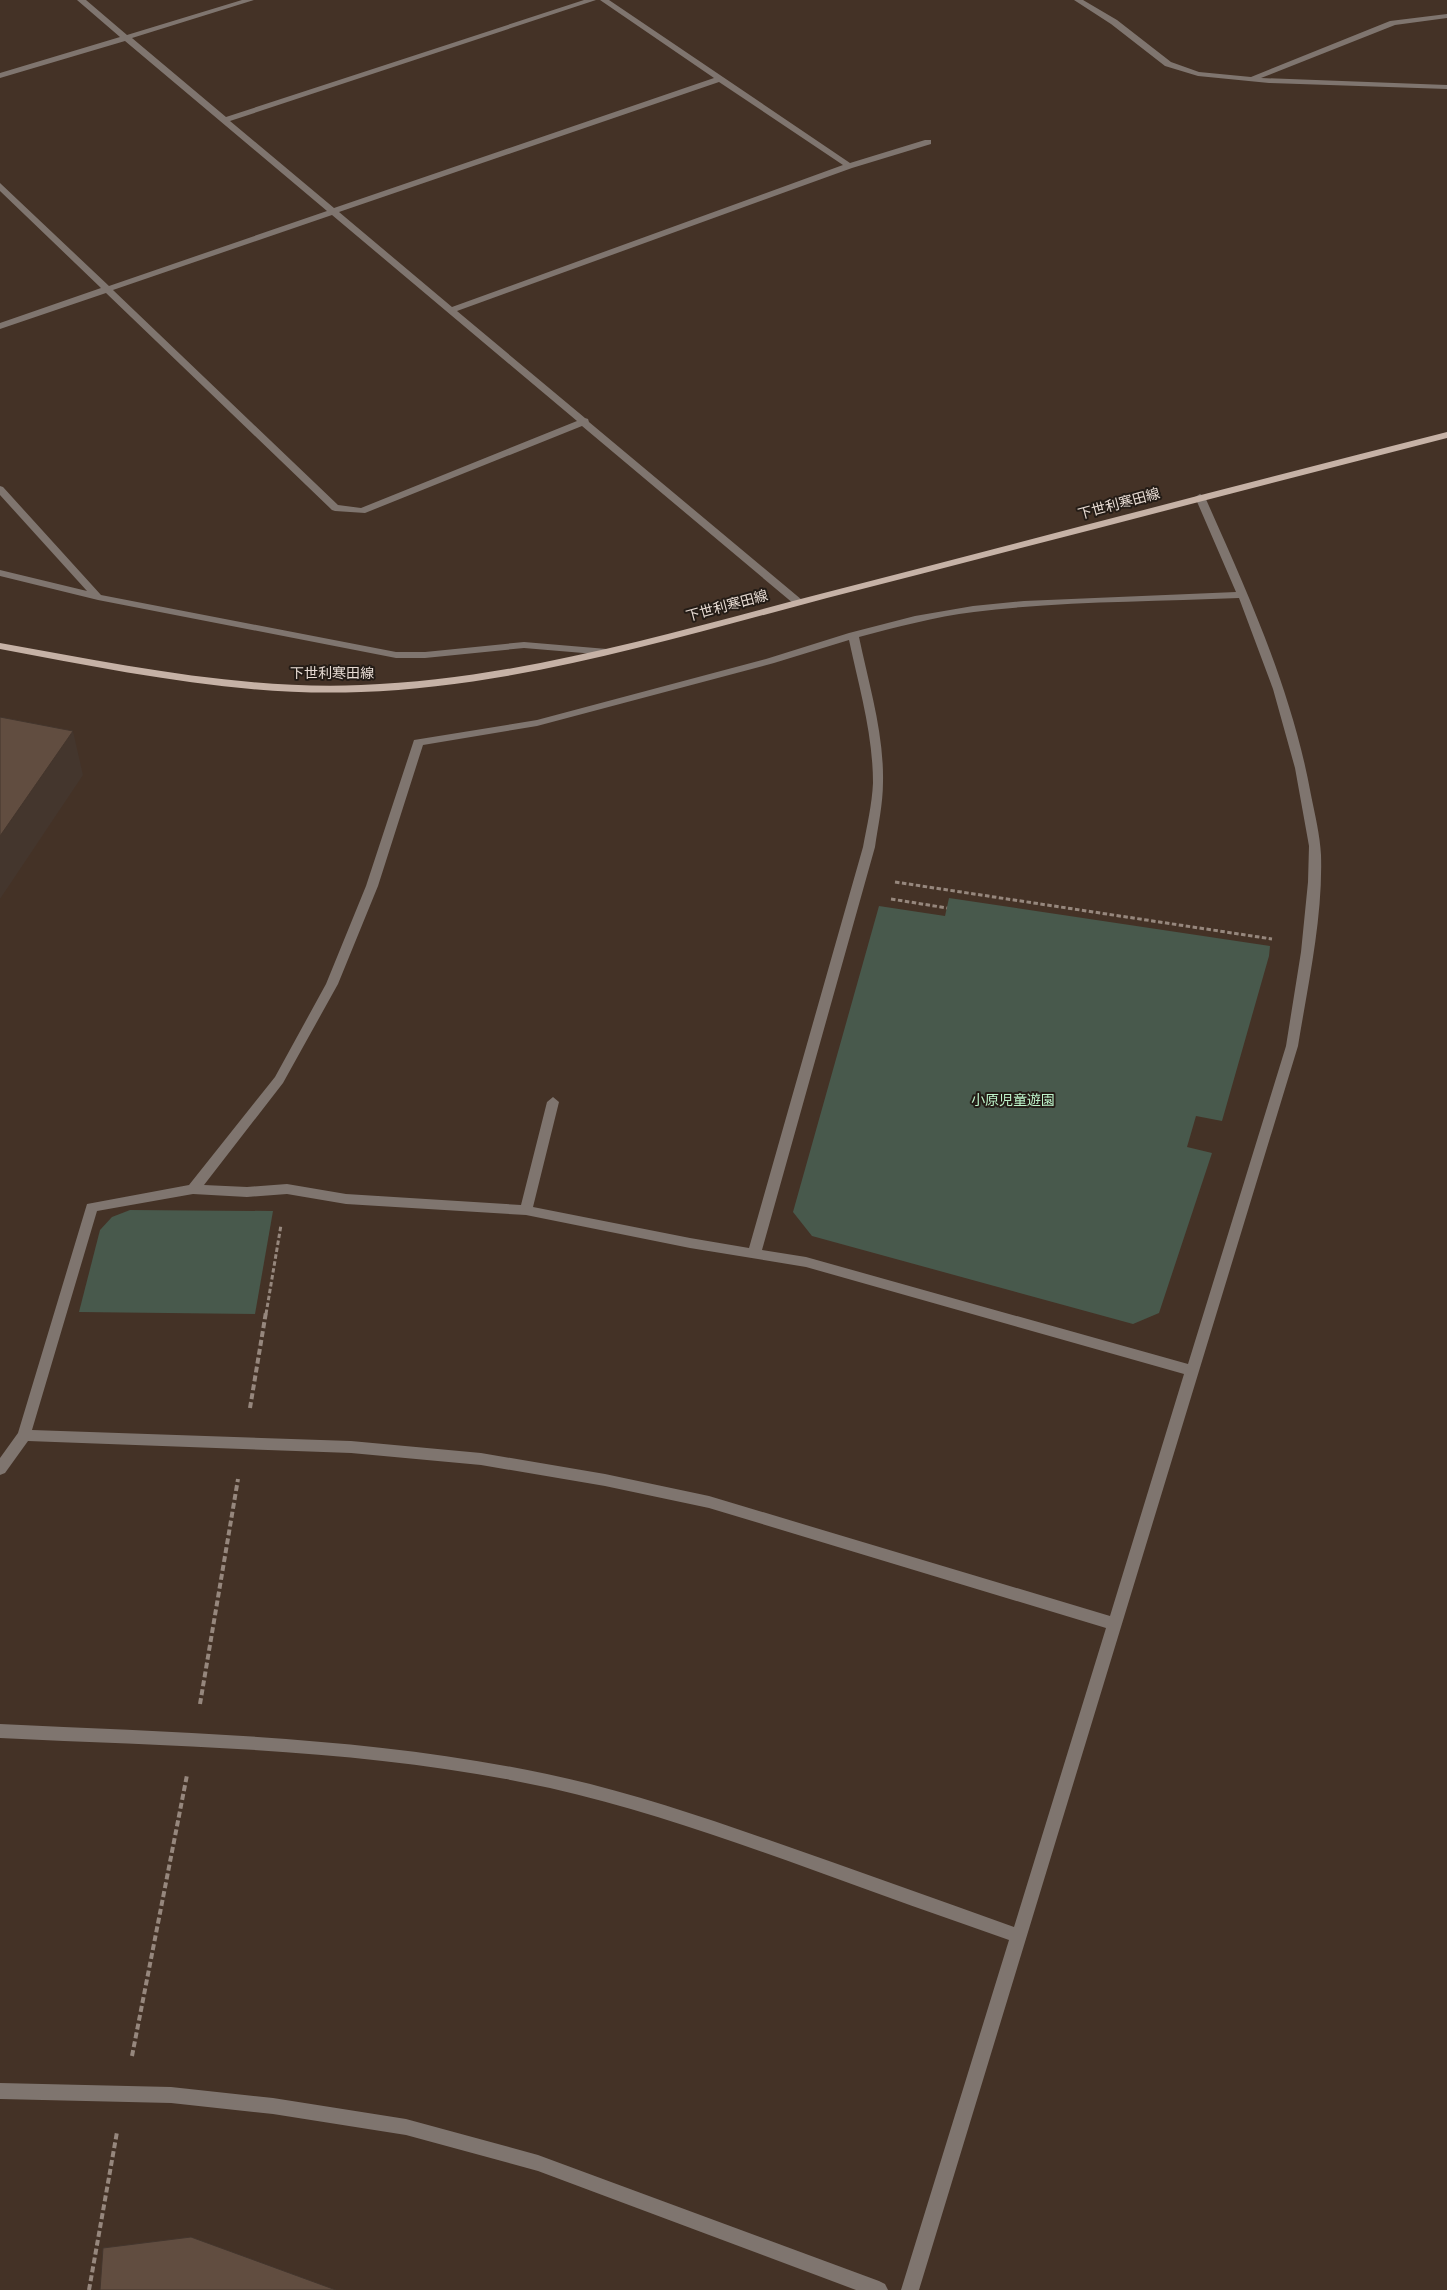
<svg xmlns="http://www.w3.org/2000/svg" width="1447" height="2290" viewBox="0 0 1447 2290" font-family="'Nunito Sans','Noto Sans JP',sans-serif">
  <rect width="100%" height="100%" fill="#443226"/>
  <g fill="#48594c">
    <path d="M949 898 1270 946 1269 956 1222 1121 1196 1116 1187 1147 1212 1153 1159 1313 1133 1324 812 1236 793 1212 879 906 945 916Z"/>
    <path d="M130 1210 273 1211 255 1314 79 1312 100 1230 112 1217Z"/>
  </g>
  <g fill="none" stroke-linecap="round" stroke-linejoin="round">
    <g stroke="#96877d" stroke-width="3" stroke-dasharray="4.5 2.5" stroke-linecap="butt">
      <path d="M895 882 1272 939"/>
      <path d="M891 899 947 908"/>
      <path d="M266 1314 281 1225"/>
    </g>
    <g stroke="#96877d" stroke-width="4" stroke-dasharray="6 3" stroke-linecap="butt">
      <path d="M250 1408 266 1312"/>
      <path d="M200 1704 238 1479"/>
      <path d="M132 2056 187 1775"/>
      <path d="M89 2290 117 2132"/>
    </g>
    <g fill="#7f756f" fill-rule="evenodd">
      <path d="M77 0H86L127 35 242 0H254L132 38 226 117 584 0H596L230 121 334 208 714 78 600 0H609L850 163 925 140H931V144L852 168 457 311 585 418 588 419 589 422 802 600V604H794L582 426 365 513 335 511 332 510 106 293 0 329V323L101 288 0 191V183L109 286 327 211 125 41 0 78V73L120 37ZM719 82 843 165 452 307 339 212ZM332 215 577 421 361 508 338 505 113 290Z"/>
      <path d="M1074 0H1083L1117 20 1171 62 1199 72 1251 77 1390 21 1447 14V18L1395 25 1261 78 1447 85V89L1269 83 1198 76 1165 66 1111 24Z"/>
      <path d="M0 486 3 487 101 595 396 652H425L524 642 607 649 612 652 607 655 524 648 425 658H396L98 600 0 576V570L87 591 0 495Z"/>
      <path d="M1200 494 1205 497C1248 594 1292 690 1311 795 1315 815 1320 835 1321 855 1323 918 1308 984 1298 1046L919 2290H901L1009 1940C944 1917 878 1894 813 1870 727 1839 639 1808 550 1788 370 1748 183 1747 0 1738V1724C182 1733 367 1736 547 1774 623 1790 698 1815 772 1841 853 1869 933 1898 1014 1927L1106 1628 709 1508 605 1486 481 1465 351 1453 28 1441 5 1473 0 1475V1458L18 1433 87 1204 189 1185 275 1077 326 984 366 886 414 740 537 720 766 659 849 633 915 616 973 606 1024 601 1236 592 1195 497ZM1239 598 1273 689 1295 768 1309 846 1308 882 1301 952 1286 1046 1188 1364 806 1257 762 1250 875 847C878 826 883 804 883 782 884 733 869 685 859 637 897 627 934 617 974 612 1061 601 1151 602 1239 598ZM849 640C859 687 873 734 873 783 872 804 867 826 863 847L749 1248 690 1238 533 1207 559 1102 553 1097 547 1102 521 1205 346 1194 287 1184 247 1187 204 1185 283 1083 338 984 378 886 423 745 537 726 774 663ZM193 1194 247 1197 287 1194 346 1204 526 1215 690 1248 806 1267 1184 1374 1110 1616 709 1496 605 1474 481 1453 351 1441 32 1430 97 1211Z"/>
      <path d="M0 2083 171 2087 273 2098 406 2119 538 2155 879 2281 885 2284 888 2290H856L538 2171 406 2135 273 2114 171 2103 0 2099Z"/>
    </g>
    <path fill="#c6b2a6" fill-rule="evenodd" d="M1447 432V438C1240 491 1034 545 827 598 675 638 520 686 361 692 240 697 119 671 0 649V643C119 664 240 690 361 685 518 679 670 633 820 594 1029 540 1238 485 1447 432Z"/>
  </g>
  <path fill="#44362d" d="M73 731 83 775 0 899V836Z"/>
  <g fill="#614d40" stroke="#44362d">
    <path d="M0 717 73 731 0 836Z"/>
    <path d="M191 2237 336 2290H100L103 2248Z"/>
  </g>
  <g text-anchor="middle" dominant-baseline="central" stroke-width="4" stroke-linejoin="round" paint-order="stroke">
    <g font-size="14" fill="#e8dcd4" stroke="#241c16">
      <text transform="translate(1119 504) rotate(-15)">下世利寒田線</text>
      <text transform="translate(727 606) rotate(-15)">下世利寒田線</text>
      <text x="332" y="673">下世利寒田線</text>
    </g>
    <g font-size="14" fill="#bef4cb" stroke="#241c16">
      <text x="1013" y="1100">小原児童遊園</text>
    </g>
  </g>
</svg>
